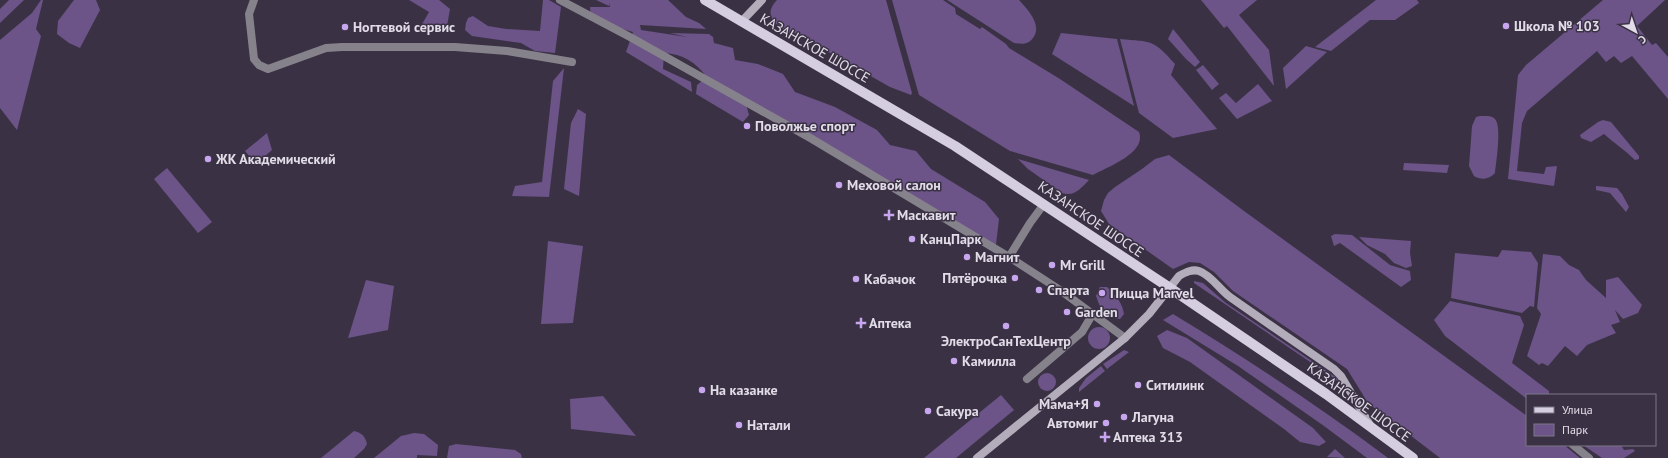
<svg xmlns="http://www.w3.org/2000/svg" width="1668" height="458" viewBox="0 0 1668 458" font-family="'PT Sans',sans-serif">
  <rect width="100%" height="100%" fill="#3a3244"/>
  <g fill="#6c5388">
    <path d="M9 0H24L0 23V9Z"/>
    <path d="M41 0H43L36 29 41 36 17 130 0 108V40L32 13Z"/>
    <path d="M74 0H96L100 10 80 48 69 43 57 34 58 21Z"/>
    <path d="M409 0H439L450 9 446 32 417 33 429 12Z"/>
    <path d="M543 0H549L561 7 555 53 535 51 521 43 472 36 465 30 466 23 468 18 473 16 488 26 506 29 540 31Z"/>
    <path d="M596 0H668L686 17 699 23 706 29 640 25 641 30 687 37 670 33 709 34 713 37 714 43 733 48 735 60 758 64 783 74 795 92 835 107 877 130 890 145 916 151 931 169 985 202 999 219 995 253 744 97 749 115 743 122 696 94 697 85 707 77C695 62 683 54 664 53L663 69 691 82 692 92 626 52 633 32 591 20 590 7H610L609 3V6Z"/>
    <path d="M777 0H886L912 93 911 95 890 87 793 32 791 34C778 26 761 17 777 0Z"/>
    <path d="M892 0H943L955 8 956 14 980 29 982 27 1006 44 1009 48 1060 79 1139 132C1147 153 1107 167 1093 175L1010 151 919 95Z"/>
    <path d="M947 0H1019C1027 9 1043 25 1033 38 1028 45 1022 44 1014 43Z"/>
    <path d="M1201 0H1257L1239 15 1269 50 1274 86 1227 26 1224 28Z"/>
    <path d="M1376 0H1417L1419 3 1395 20H1370L1331 51 1315 47Z"/>
    <path d="M1603 0H1665L1637 26 1652 45 1656 43 1668 57V99L1632 56 1621 63 1614 56 1606 62 1597 51 1527 111 1522 123 1517 171 1544 174 1546 167 1557 166 1554 186 1508 179 1518 75 1526 65Z"/>
    <path d="M1173 29 1200 62 1195 67 1186 59 1168 39Z"/>
    <path d="M1061 33 1117 39 1134 106 1052 54Z"/>
    <path d="M1120 39C1152 42 1153 39 1175 64L1171 75 1217 129 1173 138 1139 113Z"/>
    <path d="M1306 46 1327 52 1286 89 1283 68Z"/>
    <path d="M1203 65 1219 84 1212 90 1196 70Z"/>
    <path d="M564 68 549 197 512 196 515 186 542 182 553 81Z"/>
    <path d="M1258 84 1272 101 1237 119 1219 98 1226 93 1236 103Z"/>
    <path d="M578 109 586 114 579 196 564 189 571 123Z"/>
    <path d="M1480 116C1485 116 1492 115 1495 119 1502 126 1496 163 1495 173 1489 180 1481 180 1474 176L1469 166 1472 126 1476 117Z"/>
    <path d="M1603 120 1611 122 1639 156V159L1635 160C1625 150 1614 143 1604 134L1591 142 1581 138 1580 135 1598 122Z"/>
    <path d="M267 133 272 150 256 164 245 151Z"/>
    <path d="M1169 155 1244 211 1527 416V445H1564L1580 458H1440L1368 403 1347 369 1233 291 1214 272 1200 263 1189 262 1173 269 1109 224 1101 211 1104 200 1108 193 1115 187 1142 169 1155 159Z"/>
    <path d="M1018 159 1089 180C1081 188 1075 197 1062 193L1028 169Z"/>
    <path d="M1404 163 1449 165 1447 173 1403 170Z"/>
    <path d="M167 168 212 222 198 233 154 179Z"/>
    <path d="M1596 186 1617 188 1622 194 1629 207 1626 212 1610 193 1596 190Z"/>
    <path d="M1335 234 1352 235 1390 265 1410 271 1411 280 1401 287 1340 243 1334 246 1331 236Z"/>
    <path d="M1359 237 1411 241 1410 253 1412 266 1406 268 1394 263 1385 254 1367 245Z"/>
    <path d="M548 241 583 246 573 323 541 324Z"/>
    <path d="M1502 250 1531 252 1538 263 1534 307 1530 306 1522 313 1451 298 1455 253 1498 257Z"/>
    <path d="M1543 254 1560 256 1569 265 1579 270 1586 280 1606 298V280L1618 277 1642 305 1638 313 1623 319 1615 310 1620 322 1611 325 1616 333 1587 345 1577 356 1565 346 1548 366 1542 363 1539 365 1527 356 1541 314 1537 308Z"/>
    <path d="M366 280 394 286 388 330 348 338Z"/>
    <path d="M1194 281 1203 283 1226 303 1337 378 1338 381 1194 283Z"/>
    <path d="M1100 287H1107C1116 296 1122 302 1124 314L1120 319C1104 317 1101 310 1096 296Z"/>
    <path d="M1450 301 1520 316 1524 325 1512 363 1549 391V395H1527V399L1445 336 1434 320Z"/>
    <path d="M1173 314C1247 359 1319 406 1388 458H1367L1324 426 1238 366 1163 320Z"/>
    <circle cx="1099" cy="338" r="11"/>
    <path d="M1167 330 1187 338 1313 428 1326 442 1319 446 1300 442 1284 429 1190 362 1163 348 1157 336Z"/>
    <path d="M1124 350 1129 352 1107 369 1103 364Z"/>
    <path d="M1101 366 1105 371 1079 392V388L1086 378Z"/>
    <circle cx="1047" cy="382" r="9"/>
    <path d="M1001 395 1014 410 956 458H924Z"/>
    <path d="M603 396 636 436 571 429 570 399Z"/>
    <path d="M354 431C362 433 365 436 367 444L364 449 354 458H321Z"/>
    <path d="M414 433 424 434 438 445 437 456 417 455V458H374L401 436Z"/>
    <path d="M456 444 515 450 521 454 522 458H447L449 446Z"/>
    <path d="M1583 445H1621L1624 450 1633 449 1635 451 1624 458H1602Z"/>
    <path d="M1335 449 1345 458 1327 457Z"/>
  </g>
  <g fill="none" stroke-linecap="round" stroke-linejoin="round">
    <g stroke="#86828b" stroke-width="8">
      <path d="M254 0 249 14 254 59 259 65 268 69 326 48 342 47H455L507 51 572 62"/>
      <path d="M560 0 630 37 812 139 1009 257 1060 290 1125 338"/>
      <path d="M1009 257 1030 223 1044 204"/>
      <path d="M1027 379 1082 332 1092 315"/>
      <path d="M1573 445 1589 458"/>
    </g>
    <g stroke="#b3acbb" stroke-width="8">
      <path d="M742 21 762 0"/>
      <path d="M977 458 1125 338 1149 314 1179 276C1186 272 1192 269 1199 271 1211 275 1220 290 1230 297 1264 321 1299 345 1334 369L1341 376 1370 425"/>
    </g>
    <path stroke="#d5cde0" stroke-width="10" d="M705 0 955 146 1170 288 1326 394 1413 458"/>
  </g>
  <g fill="#c8a6ef" stroke="#3a3244" stroke-width="1.5">
    <circle cx="1506" cy="26" r="4"/>
    <circle cx="345" cy="27" r="4"/>
    <circle cx="747" cy="126" r="4"/>
    <circle cx="208" cy="159" r="4"/>
    <circle cx="839" cy="185" r="4"/>
    <path d="M887 209h4v4h4v4h-4v4h-4v-4h-4v-4h4z"/>
    <circle cx="912" cy="239" r="4"/>
    <circle cx="967" cy="257" r="4"/>
    <circle cx="1052" cy="265" r="4"/>
    <circle cx="1015" cy="278" r="4"/>
    <circle cx="856" cy="279" r="4"/>
    <circle cx="1039" cy="290" r="4"/>
    <circle cx="1102" cy="293" r="4"/>
    <circle cx="1067" cy="312" r="4"/>
    <path d="M859 317h4v4h4v4h-4v4h-4v-4h-4v-4h4z"/>
    <circle cx="1006" cy="326" r="4"/>
    <circle cx="954" cy="361" r="4"/>
    <circle cx="1138" cy="385" r="4"/>
    <circle cx="702" cy="390" r="4"/>
    <circle cx="1097" cy="404" r="4"/>
    <circle cx="928" cy="411" r="4"/>
    <circle cx="1124" cy="417" r="4"/>
    <circle cx="1106" cy="423" r="4"/>
    <circle cx="739" cy="425" r="4"/>
    <path d="M1103 431h4v4h4v4h-4v4h-4v-4h-4v-4h4z"/>
  </g>
  <g text-anchor="middle" dominant-baseline="central" stroke-width="3" stroke-linejoin="round" paint-order="stroke">
    <g font-size="14" font-weight="bold" fill="#e1dce7" stroke="#3a3244" text-anchor="start">
      <text x="1514" y="26">Школа № 103</text>
      <text x="353" y="27">Ногтевой сервис</text>
      <text x="755" y="126">Поволжье спорт</text>
      <text x="216" y="159">ЖК Академический</text>
      <text x="847" y="185">Меховой салон</text>
      <text x="897" y="215">Маскавит</text>
      <text x="920" y="239">КанцПарк</text>
      <text x="975" y="257">Магнит</text>
      <text x="1060" y="265">Mr Grill</text>
      <text x="1007" y="278" text-anchor="end">Пятёрочка</text>
      <text x="864" y="279">Кабачок</text>
      <text x="1047" y="290">Спарта</text>
      <text x="1110" y="293">Пицца Marvel</text>
      <text x="1075" y="312">Garden</text>
      <text x="869" y="323">Аптека</text>
      <text x="1006" y="341" text-anchor="middle">ЭлектроСанТехЦентр</text>
      <text x="962" y="361">Камилла</text>
      <text x="1146" y="385">Ситилинк</text>
      <text x="710" y="390">На казанке</text>
      <text x="1089" y="404" text-anchor="end">Мама+Я</text>
      <text x="936" y="411">Сакура</text>
      <text x="1132" y="417">Лагуна</text>
      <text x="1098" y="423" text-anchor="end">Автомиг</text>
      <text x="747" y="425">Натали</text>
      <text x="1113" y="437">Аптека 313</text>
    </g>
    <g font-size="14" fill="#e1dce7" stroke="#3a3244">
      <text transform="translate(815 48) rotate(30)">КАЗАНСКОЕ ШОССЕ</text>
      <text transform="translate(1091 219) rotate(34)">КАЗАНСКОЕ ШОССЕ</text>
      <text transform="translate(1359 402) rotate(36)">КАЗАНСКОЕ ШОССЕ</text>
    </g>
  </g>
  <rect x="1526" y="394" width="130" height="52" fill="#3a3244" stroke="#7d7685"/>
  <rect x="1534" y="407" width="20" height="6" fill="#d5cde0" stroke="#7d7685"/>
  <text x="1562" y="414" font-size="12" fill="#e1dce7">Улица</text>
  <rect x="1534" y="424" width="20" height="12" fill="#6c5388" stroke="#7d7685"/>
  <text x="1562" y="434" font-size="12" fill="#e1dce7">Парк</text>
  <g transform="translate(1636 32) rotate(140)" stroke="#3a3244" stroke-width="3" paint-order="stroke">
  <path d="M0-3L7 15L0 10L-7 15Z" fill="#e1dce7"/>
  <text y="-6" font-size="11" font-weight="bold" text-anchor="middle" fill="#e1dce7">С</text>
  </g>
</svg>
